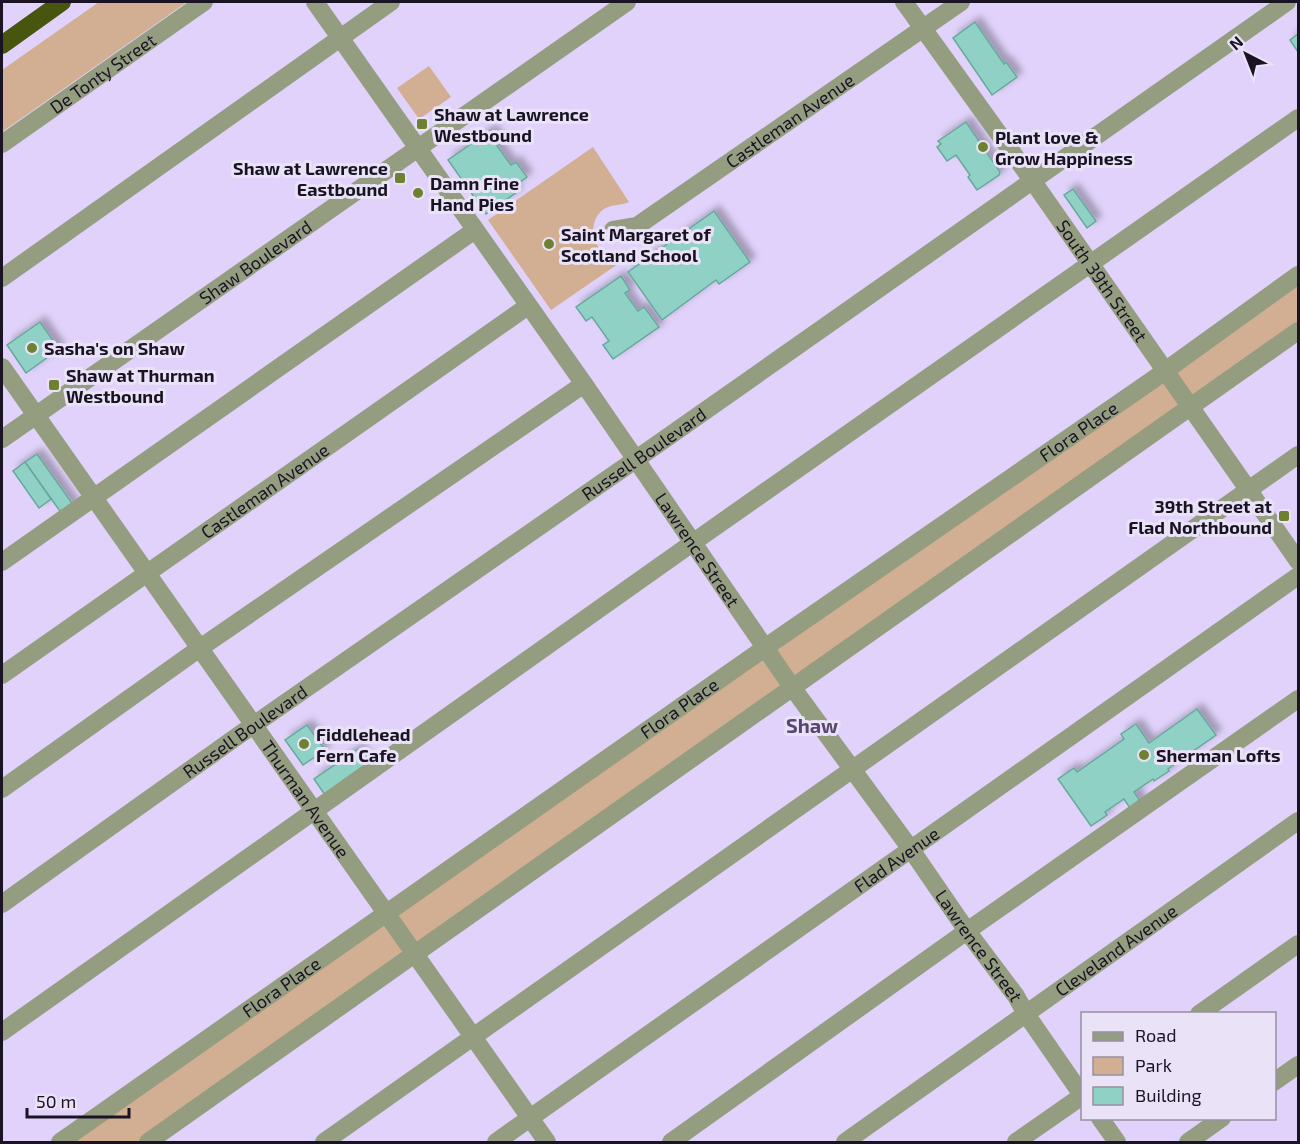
<svg xmlns="http://www.w3.org/2000/svg" width="1300" height="1144" viewBox="0 0 1300 1144" font-family="'Exo 2',sans-serif">
  <defs>
    <filter id="shadow"><feDropShadow dx="5.5" dy="-5.5" stdDeviation="3" flood-color="#0004"/></filter>
  </defs>
  <rect width="100%" height="100%" fill="#e0d2fa"/>
  <g fill="#d2ae92">
    <path d="M99 2H187L2 132V70Z"/>
    <path d="M429 66 451 97 419 119 397 88Z"/>
    <path d="M593 147 629 202C623 205 618 204 611 206 592 211 588 235 600 249 606 255 613 257 618 264L551 310 488 220Z"/>
    <path d="M1298 275V331L148 1142H60Z"/>
  </g>
  <g fill="#8fd1c5" stroke="#67a89c" stroke-width="1.5" filter="url(#shadow)">
    <path d="M975 22 1004 64 1006 62 1017 77 992 95 953 38Z"/>
    <path d="M1298 34V52L1290 40Z"/>
    <path d="M966 122 1000 172 999 175 977 190 968 177 970 175 956 155 947 161 937 147 941 144 938 141Z"/>
    <path d="M491 130 501 143 497 146 511 165 516 162 527 177 513 187 517 192 486 214 448 160Z"/>
    <path d="M1073 189 1096 221 1087 228 1064 195Z"/>
    <path d="M714 211 750 262 719 284 716 280 662 320 628 272Z"/>
    <path d="M621 276 630 290 625 293 638 311 644 307 659 327 613 359 603 345 609 341 592 317 586 321 576 307Z"/>
    <path d="M40 322 59 349 26 373 7 345Z"/>
    <path d="M37 454 74 506 62 514 25 462Z"/>
    <path d="M25 462 51 499 39 508 13 471Z"/>
    <path d="M1197 709 1216 735 1168 769 1169 771 1154 781 1153 779 1134 792 1142 804 1132 811 1124 799 1105 812 1107 815 1091 826 1058 779 1074 768 1077 772 1124 739 1121 734 1136 724 1149 743Z"/>
    <path d="M307 725 325 750 303 765 285 740Z"/>
    <path d="M358 749 370 764 325 795 314 779Z"/>
  </g>
  <g fill="none" stroke-linecap="round" stroke-linejoin="round">
    <g stroke="#949d80" stroke-width="18">
      <path id="s1" d="M315 2 584 384 792 687 910 848 967 931 1016 996 1026 1014 1082 1095"/>
      <path id="s2" d="M904 2 1032 180 1298 561"/>
      <path id="s3" d="M2 144 204 2"/>
      <path id="s4" d="M613 230 637 226 961 2"/>
      <path d="M2 278 391 2"/>
      <path id="s5" d="M2 367 547 1142"/>
      <path id="s6" d="M2 439 627 2"/>
      <path d="M2 562 475 230"/>
      <path id="s7" d="M2 675 528 306"/>
      <path d="M2 789 200 648 584 384"/>
      <path id="s8" d="M2 904 239 735 635 460 1287 2"/>
      <path d="M1199 1014 1298 944"/>
      <path d="M2 1032 705 534 1298 118"/>
      <path d="M1274 1082 1298 1065"/>
      <path d="M1100 1118 1117 1142"/>
      <path id="s9" d="M60 1142 766 647 1151 381 1298 275"/>
      <path d="M148 1142 1298 331"/>
      <path d="M324 1142 1298 455"/>
      <path id="s10" d="M496 1142 1298 576"/>
      <path d="M671 1142 967 931 1298 699"/>
      <path id="s11" d="M845 1142 1298 821"/>
      <path d="M1016 1142 1082 1096"/>
      <path d="M1188 1142 1222 1118"/>
    </g>
    <path stroke="#47550e" stroke-width="18" d="M2 45 62 2"/>
  </g>
  <g fill="#6e8131" stroke="#eae3f7" stroke-width="2">
    <rect x="416" y="118" width="12" height="12" rx="3"/>
    <circle cx="983" cy="147" r="6"/>
    <rect x="394" y="172" width="12" height="12" rx="3"/>
    <circle cx="418" cy="193" r="6"/>
    <circle cx="549" cy="244" r="6"/>
    <circle cx="32" cy="348" r="6"/>
    <rect x="48" y="379" width="12" height="12" rx="3"/>
    <rect x="1278" y="510" width="12" height="12" rx="3"/>
    <circle cx="304" cy="744" r="6"/>
    <circle cx="1144" cy="755" r="6"/>
  </g>
  <g text-anchor="middle" dominant-baseline="central" stroke-width="6" stroke-linejoin="round" paint-order="stroke">
    <g font-size="18" fill="#191324" stroke="#eae3f7">
      <text stroke="none"><textPath href="#s3" startOffset="123">De Tonty Street</textPath></text>
      <text stroke="none"><textPath href="#s4" startOffset="210">Castleman Avenue</textPath></text>
      <text stroke="none"><textPath href="#s6" startOffset="309">Shaw Boulevard</textPath></text>
      <text stroke="none"><textPath href="#s2" startOffset="342">South 39th Street</textPath></text>
      <text stroke="none"><textPath href="#s9" startOffset="1242">Flora Place</textPath></text>
      <text stroke="none"><textPath href="#s8" startOffset="784">Russell Boulevard</textPath></text>
      <text stroke="none"><textPath href="#s7" startOffset="321">Castleman Avenue</textPath></text>
      <text stroke="none"><textPath href="#s1" startOffset="668">Lawrence Street</textPath></text>
      <text stroke="none"><textPath href="#s9" startOffset="756">Flora Place</textPath></text>
      <text stroke="none"><textPath href="#s8" startOffset="298">Russell Boulevard</textPath></text>
      <text stroke="none"><textPath href="#s5" startOffset="528">Thurman Avenue</textPath></text>
      <text stroke="none"><textPath href="#s10" startOffset="490">Flad Avenue</textPath></text>
      <text stroke="none"><textPath href="#s1" startOffset="1154">Lawrence Street</textPath></text>
      <text stroke="none"><textPath href="#s11" startOffset="332">Cleveland Avenue</textPath></text>
      <text stroke="none"><textPath href="#s9" startOffset="270">Flora Place</textPath></text>
    </g>
    <g font-size="18" font-weight="bold" fill="#191324" stroke="#eae3f7" text-anchor="start">
      <text x="434" y="114">Shaw at Lawrence<tspan x="434" dy="21">Westbound</tspan></text>
      <text x="995" y="137">Plant love &amp;<tspan x="995" dy="21">Grow Happiness</tspan></text>
      <text x="388" y="168" text-anchor="end">Shaw at Lawrence<tspan x="388" dy="21">Eastbound</tspan></text>
      <text x="430" y="183">Damn Fine<tspan x="430" dy="21">Hand Pies</tspan></text>
      <text x="561" y="234">Saint Margaret of<tspan x="561" dy="21">Scotland School</tspan></text>
      <text x="44" y="348">Sasha's on Shaw</text>
      <text x="66" y="375">Shaw at Thurman<tspan x="66" dy="21">Westbound</tspan></text>
      <text x="1272" y="506" text-anchor="end">39th Street at<tspan x="1272" dy="21">Flad Northbound</tspan></text>
      <text x="316" y="734">Fiddlehead<tspan x="316" dy="21">Fern Cafe</tspan></text>
      <text x="1156" y="755">Sherman Lofts</text>
    </g>
    <g font-size="20" font-weight="bold" fill="#574770" stroke="#eae3f7">
      <text x="812" y="725">Shaw</text>
    </g>
  </g>
  <rect width="1300" height="1144" fill="none" stroke="#191324" stroke-width="6"/>
  <rect x="1081" y="1012" width="195" height="108" fill="#eae3f7" stroke="#9690a3" stroke-width="1.5"/>
  <rect x="1093" y="1032" width="30" height="9" fill="#949d80" stroke="#9690a3" stroke-width="1.5"/>
  <text x="1135" y="1042" font-size="18" fill="#191324">Road</text>
  <rect x="1093" y="1057" width="30" height="18" fill="#d2ae92" stroke="#9690a3" stroke-width="1.5"/>
  <text x="1135" y="1072" font-size="18" fill="#191324">Park</text>
  <rect x="1093" y="1087" width="30" height="18" fill="#8fd1c5" stroke="#9690a3" stroke-width="1.5"/>
  <text x="1135" y="1102" font-size="18" fill="#191324">Building</text>
  <g transform="translate(1246 54) rotate(318)" stroke="#eae3f7" stroke-width="4.5" paint-order="stroke">
  <path d="M0-4.5L10 22L0 15L-10 22Z" fill="#191324"/>
  <text y="-9" font-size="16" font-weight="bold" text-anchor="middle" fill="#191324">N</text>
  </g>
  <path d="M27 1108v9h102v-9" fill="none" stroke="#191324" stroke-width="3"/>
  <text x="36" y="1108" font-size="18" fill="#191324" stroke="#eae3f7" stroke-width="4.5" paint-order="stroke">50 m</text>
</svg>
